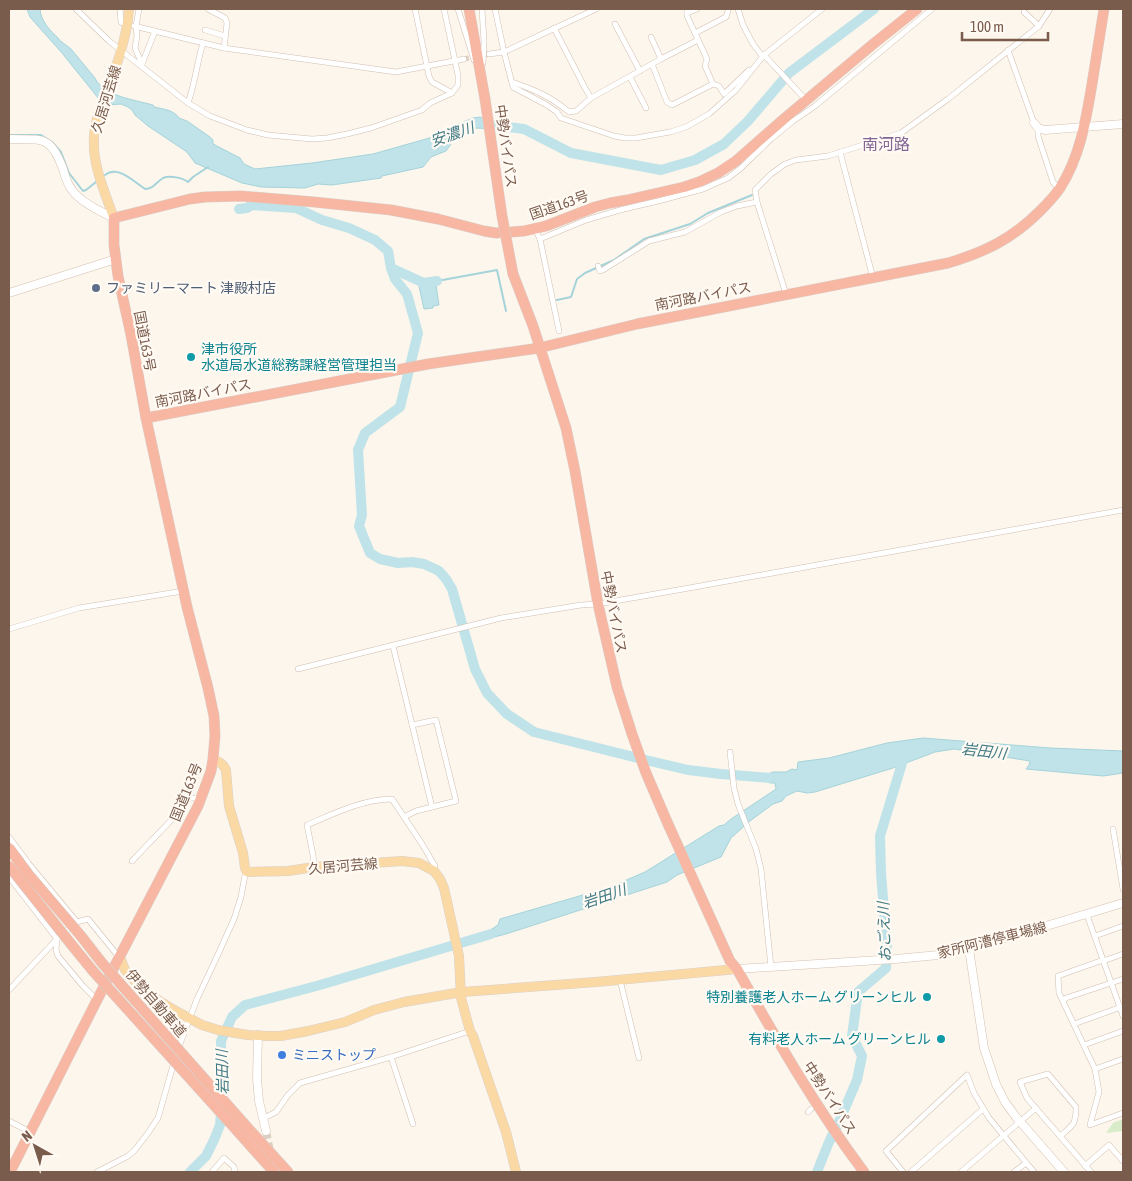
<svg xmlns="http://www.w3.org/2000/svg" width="1132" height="1181" viewBox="0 0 1132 1181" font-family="'Asap Condensed','Noto Sans JP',sans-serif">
  <rect width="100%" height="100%" fill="#fdf6ec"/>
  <path fill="#d8ecc9" d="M1123 1119V1131L1106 1133 1113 1123Z"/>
  <g fill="#bfe3e8" stroke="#a5d3da">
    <path d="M27 9H40C41 22 50 30 59 39L60 41 62 42 71 49 95 78C103 96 135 100 153 105L154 107C163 109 174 110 179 118L187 121 210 137 213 140V144L240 158 244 164 255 169 312 163 373 154 433 137 446 129 473 118 480 117 509 130 477 128 456 137 446 151 431 157 423 167 382 176 381 178 332 185 318 184 305 188 261 187 242 183 195 163 187 152 148 126 135 115 132 110 128 107 121 104 108 105 99 99 62 53 30 17Z"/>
    <path d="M412 276 426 280 435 278 439 305 433 306V308L424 309 418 282 410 280Z"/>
    <path d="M923 738 1050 748 1123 751V773L1103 776 1026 769 1029 765 1030 761 954 749 935 752 893 768 815 792 807 793 797 791 786 796 782 801 773 804 750 821 731 838 721 857 677 875 667 882 506 934 470 943 498 925 500 919 593 892 617 884 645 872 719 826 724 825 731 819 776 789 775 783H770L752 775 768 774 773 772H786L792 769 797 770 798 762 829 758 887 743Z"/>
  </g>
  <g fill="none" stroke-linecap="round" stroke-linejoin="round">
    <g stroke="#a5d3da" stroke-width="2">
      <path d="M9 135H41L52 142 61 152 69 173 83 191 86 190 96 182"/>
      <path d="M105 175C118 165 133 181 145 189 154 189 156 182 163 178 170 175 183 178 188 182L193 177 208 167"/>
      <path d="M437 281 497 270 506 311"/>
      <path d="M557 300 571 297 577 279 585 273 614 260 644 239 690 224 708 213 752 195"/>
    </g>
    <g stroke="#bfe3e8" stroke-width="10">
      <path d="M491 125 524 129 571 153 661 170 695 160 724 144 748 121 789 73 874 9"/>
      <path d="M239 209 247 208 252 205 296 208 322 220 349 228 375 240 388 251 391 268 424 283 437 281"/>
      <path d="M391 268 395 279 407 294 418 333 400 407 365 433 358 450 362 515 359 526 370 553 380 559 398 563 412 562 424 564 439 571 446 579 452 589 475 669 487 693 507 714 534 732 654 762 688 770 721 774 770 778"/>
      <path d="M190 1172 206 1156 214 1140 220 1125 223 1089 221 1064V1041L232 1017 245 1005 320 985 491 934"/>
      <path d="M817 1172 829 1142 839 1122 857 1080 862 1056 852 1036 858 992 886 968 887 950 881 873 880 836 903 760"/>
    </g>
    <path stroke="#dcd0c4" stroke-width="5" stroke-dasharray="5 2.5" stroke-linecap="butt" d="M464 59 489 54"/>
    <path stroke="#dcd0c4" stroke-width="8" stroke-dasharray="8 4" stroke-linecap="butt" d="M266 1131 274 1172"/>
    <g stroke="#d1beb0" stroke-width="6">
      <g id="street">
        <path d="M76 9 109 41 188 103 210 116 247 130 268 135 312 139 327 138 347 134 371 128 422 110 430 103 452 93 458 85V75L444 9"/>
        <path d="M120 9 121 22 124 24"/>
        <path d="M139 9 136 26 137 36 135 48 142 64"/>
        <path d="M208 9 225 18 227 23 224 48"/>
        <path d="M415 9 429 76 432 82 452 93"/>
        <path d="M458 9 474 60"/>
        <path d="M482 9 484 42 483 63"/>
        <path d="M495 9 504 52 513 87 545 104 557 112 561 118 614 136 625 138H636L670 132 686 127 709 114 736 90 764 55 822 9"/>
        <path d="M687 9V16L707 59 705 66 713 84 719 86 724 94 749 70"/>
        <path d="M738 9 743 25 753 44 763 57"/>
        <path d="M1024 12 1039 26"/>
        <path d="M687 13 697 9"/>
        <path d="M615 24 640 71"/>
        <path d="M134 26 224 48 396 72 464 59"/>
        <path d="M554 28 585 88 591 98"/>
        <path d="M205 30 225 36"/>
        <path d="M695 33 726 17 728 11V9"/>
        <path d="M651 37 661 59"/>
        <path d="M1008 50 1034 123"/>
        <path d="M489 54 504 52 596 9"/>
        <path d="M764 55 806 100"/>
        <path d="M142 64 155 31"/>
        <path d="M652 64 667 102 672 105 713 84"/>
        <path d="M630 77 646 108"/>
        <path d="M512 82C535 90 550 96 569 112L576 111 591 98 661 59 698 40"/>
        <path d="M188 103C195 83 197 63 203 43"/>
        <path d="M1038 128V136L1053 182 1059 189"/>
        <path d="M840 152 873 278"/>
        <path d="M535 229 540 239 559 331"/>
        <path d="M540 239 586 220 620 210 662 200 703 189 728 178 741 168 771 139 793 121 815 106 932 9"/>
        <path d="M598 266 600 271 603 270 649 241 685 232 721 212 737 206 757 202"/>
        <path d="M786 294 757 202 755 190 771 174 785 164 796 160 828 156 901 133 948 99 1039 26 1050 9"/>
        <path d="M9 629 79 608 183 591"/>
        <path d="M393 646 432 807"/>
        <path d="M298 669 501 618 581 605 598 604 689 588 1123 510"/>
        <path d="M730 752 734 788 738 804 756 849 761 869 771 967"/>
        <path d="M404 817 416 811 456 801 436 720 412 725"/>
        <path d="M1113 829 1123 889"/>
        <path d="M9 837 29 864 77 922"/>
        <path d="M132 861 179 812 190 798H201"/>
        <path d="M314 867 313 855 307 825C333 814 363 799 392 799L422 844 435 866 434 871"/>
        <path d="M9 877 57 939 56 950 58 956 83 986 97 1000"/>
        <path d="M1087 915 1123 1016"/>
        <path d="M1095 936 1123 926"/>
        <path d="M1103 960 1058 976 1059 993 1095 1069 1099 1092 1090 1125 1123 1113"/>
        <path d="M1103 961 1123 954"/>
        <path d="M620 980 639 1058"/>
        <path d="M9 990 57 939 77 922 88 919 119 957"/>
        <path d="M1064 1000 1066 998 1123 979"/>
        <path d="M1074 1024 1121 1007"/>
        <path d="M1084 1045 1123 1031"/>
        <path d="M178 1049 197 999 215 961 234 919 241 897 245 875 247 872"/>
        <path d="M391 1057 413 1124"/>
        <path d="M1095 1069 1123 1059"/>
        <path d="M808 1112 811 1109"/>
        <path d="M263 1118 268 1116 276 1112 288 1095 300 1083 391 1057 470 1031"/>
        <path d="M9 1121 30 1132"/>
        <path d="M1060 1136C1073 1125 1076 1125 1076 1107L1048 1074 1020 1082 1027 1098 1091 1172"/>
        <path d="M1085 1166 1109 1145 1123 1161"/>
        <path d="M97 1172 128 1156 134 1151 148 1133 158 1118 174 1062"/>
        <path d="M212 1172 224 1158 234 1167 235 1172"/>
        <path d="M903 1172 886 1151 967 1075 974 1093 989 1118 1034 1172"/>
        <path d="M911 1172 983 1109"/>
        <path d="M961 1172 1036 1108"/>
        <path d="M1014 1172 1026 1163"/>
      </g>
    </g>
    <g stroke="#d6c0b0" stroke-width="9">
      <g id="secondary">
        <path d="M1034 123 1038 128 1045 130 1123 124"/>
        <path d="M9 139C42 140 50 134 63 169 65 176 67 184 72 190 80 202 101 212 114 218"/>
        <path d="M9 293 116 259"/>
        <path d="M969 949 984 1048 996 1084 1005 1102 1016 1117 1064 1172"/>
        <path d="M737 969 895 959 939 955 969 949 1123 903"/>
        <path d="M258 1035 257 1079 259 1101 266 1131"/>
      </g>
    </g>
    <g stroke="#dad1cd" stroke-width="10">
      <g id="primary">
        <path d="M114 218C102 185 87 154 97 118 109 85 127 44 129 9"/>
        <path d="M213 759C220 762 223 764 226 770L229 806 243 853 245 868 247 872 288 871 314 867 402 861 419 863 434 871 440 879 444 888 459 956 461 998 470 1031 473 1036 506 1132 516 1172"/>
        <path d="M120 957 125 970 139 986 150 995 174 1010 202 1025 218 1030 248 1035 267 1036H281L308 1031 345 1022 374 1010 404 1002 462 992 596 982 737 969"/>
      </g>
    </g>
    <g stroke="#dad1cd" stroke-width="11">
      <g id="highway">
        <path d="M469 9 485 99"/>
        <path d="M513 274 533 326 566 428 575 471 598 604 617 687 632 734 646 773 668 824 730 961 737 969C776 1039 816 1108 864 1172"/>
        <path d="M146 418 428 364 539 348 637 324 948 263C985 252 1012 239 1040 211 1047 204 1054 197 1060 188 1080 157 1086 120 1092 84 1096 59 1100 34 1104 9"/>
        <path d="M81 936 102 963"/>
        <path d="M71 944 93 971"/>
        <path d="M247 1127 288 1172"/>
        <path d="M240 1134 274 1172"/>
        <path d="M10 1172 97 1000 198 806 211 771 213 759 215 736 214 716 208 688 187 607 146 418 131 335 118 276 114 245V218L190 199 205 197 241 196 314 202 391 210 438 219 484 231 496 233 524 231 546 226 595 207 610 203 627 200 684 187 699 182 718 173 736 161 785 118 872 45 917 9"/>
      </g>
    </g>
    <use href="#street" stroke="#fff" stroke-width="5"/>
    <use href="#secondary" stroke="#fff" stroke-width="8"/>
    <use href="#primary" stroke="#fbd9a5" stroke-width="9"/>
    <use href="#highway" stroke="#f7b7a3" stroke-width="10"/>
    <g stroke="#dad1cd" stroke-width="11" stroke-linecap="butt">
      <g id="highway-bridge">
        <path d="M485 99 502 216 513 274"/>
        <path d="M9 848 29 875 81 936"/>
        <path d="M9 866 71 944"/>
        <path d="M102 963 247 1127"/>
        <path d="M93 971 240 1134"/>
      </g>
    </g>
    <use href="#highway-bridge" stroke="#f7b7a3" stroke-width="10"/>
  </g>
  <circle fill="#5c6f8a" stroke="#fffaf3" stroke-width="2" cx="96" cy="288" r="5"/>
  <g fill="#0f9aa8" stroke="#fffaf3" stroke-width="2">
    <circle cx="191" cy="357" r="5"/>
    <circle cx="927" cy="997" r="5"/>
    <circle cx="941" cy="1039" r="5"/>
  </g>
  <circle fill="#3f7fe0" stroke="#fffaf3" stroke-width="2" cx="282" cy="1055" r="5"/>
  <g text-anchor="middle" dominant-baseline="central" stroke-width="4.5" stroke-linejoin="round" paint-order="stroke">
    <g font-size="14" fill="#7a5c4d" stroke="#fffaf3">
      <text transform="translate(106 99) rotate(-73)">久居河芸線</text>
      <text transform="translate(506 146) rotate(82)">中勢バイパス</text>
      <text transform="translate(559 205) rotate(-19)">国道163号</text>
      <text transform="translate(703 296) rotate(-11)">南河路バイパス</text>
      <text transform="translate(145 341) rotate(79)">国道163号</text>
      <text transform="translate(203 393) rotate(-11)">南河路バイパス</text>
      <text transform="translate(614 612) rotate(79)">中勢バイパス</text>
      <text transform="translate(186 792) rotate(-68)">国道163号</text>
      <text transform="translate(343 866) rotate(-5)">久居河芸線</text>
      <text transform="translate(992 940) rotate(-14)">家所阿漕停車場線</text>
      <text transform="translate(156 1003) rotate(49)">伊勢自動車道</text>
      <text transform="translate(830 1098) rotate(57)">中勢バイパス</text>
    </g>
    <g font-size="14" fill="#4e5e75" stroke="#fffaf3" text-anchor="start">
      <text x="106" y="288">ファミリーマート 津殿村店</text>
    </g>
    <g font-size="14" fill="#0d838f" stroke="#fffaf3" text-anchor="end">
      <text x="201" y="349" text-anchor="start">津市役所<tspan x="201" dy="16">水道局水道総務課経営管理担当</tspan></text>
      <text x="917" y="997">特別養護老人ホーム グリーンヒル</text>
      <text x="931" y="1039">有料老人ホーム グリーンヒル</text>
    </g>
    <g font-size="14" fill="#366cbe" stroke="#fffaf3" text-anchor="start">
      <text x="292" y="1055">ミニストップ</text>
    </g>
    <g font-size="15" font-style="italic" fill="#437c86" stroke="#fffaf3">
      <text transform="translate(452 134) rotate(-19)">安濃川</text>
      <text transform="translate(984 751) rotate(7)">岩田川</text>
      <text transform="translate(604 896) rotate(-19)">岩田川</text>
      <text transform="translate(884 932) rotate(-92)">おごえ川</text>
      <text transform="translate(222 1072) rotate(-91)">岩田川</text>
    </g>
    <g font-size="16" fill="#846695" stroke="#fffaf3">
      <text x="886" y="144">南河路</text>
    </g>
  </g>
  <rect width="1132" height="1181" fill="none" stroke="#7a5c4d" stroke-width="20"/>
  <g transform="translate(35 1146) rotate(321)" stroke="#fffaf3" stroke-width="4" paint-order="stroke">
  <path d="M0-4L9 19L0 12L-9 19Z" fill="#7a5c4d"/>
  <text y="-8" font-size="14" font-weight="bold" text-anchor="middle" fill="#7a5c4d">N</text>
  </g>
  <path d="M962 32v8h86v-8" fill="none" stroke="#7a5c4d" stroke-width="2.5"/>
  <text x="970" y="32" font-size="15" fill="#7a5c4d" stroke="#fffaf3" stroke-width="4" paint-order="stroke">100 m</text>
</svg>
